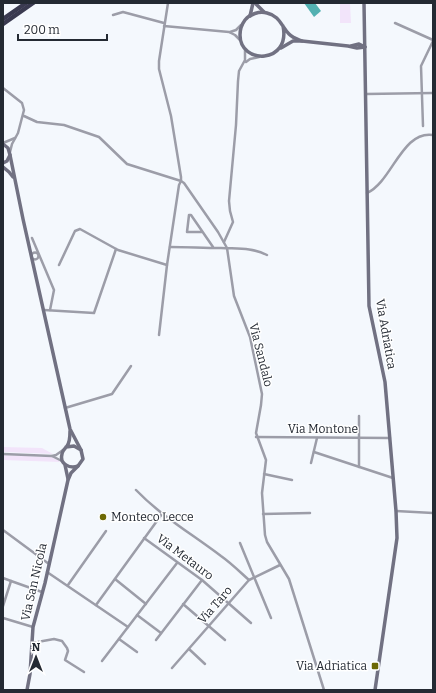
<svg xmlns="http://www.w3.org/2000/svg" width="436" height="693" viewBox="0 0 436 693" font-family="Bitter,serif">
  <rect width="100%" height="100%" fill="#f4f8fd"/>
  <g fill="#f2e4fa">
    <path d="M340 3H350L351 23H340Z"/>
    <path d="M3 447 42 448 53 454 3 452Z"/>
    <path d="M3 455 51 457 58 460 60 462 3 460Z"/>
  </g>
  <path fill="#53b1b2" d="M304 3H315L321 11 314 17Z"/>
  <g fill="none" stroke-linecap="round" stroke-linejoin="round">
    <g stroke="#9c9da8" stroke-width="2.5">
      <path d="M168 3 159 61V69L171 116 181 177V181L184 183 218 232 227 248 234 296 250 337 262 394 261 405 256 433 266 460 262 493 265 535 267 542 289 579 324 690"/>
      <path d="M113 15 123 12 164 23"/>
      <path d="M395 23 433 40"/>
      <path d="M164 26 229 32 235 35 240 40"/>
      <path d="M230 32 236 30 241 25"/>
      <path d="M246 62 250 59 259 57"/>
      <path d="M3 88 22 103 24 110 18 133 12 144 10 152"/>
      <path d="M366 94 433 93"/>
      <path d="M24 116 37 122 64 125 99 137 127 164 181 181 179 185 167 265 118 250 80 229 75 231 59 265"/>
      <path d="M423 126 421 66 433 41"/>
      <path d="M3 143 15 138"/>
      <path d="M367 193C392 182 402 130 433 135"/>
      <path d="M202 232H187L189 215H191L213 247"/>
      <path d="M32 238 54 290 50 310"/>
      <path d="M224 242 233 222 230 211 229 201 236 125 238 81 239 71 245 60V50"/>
      <path d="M170 247C188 247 203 248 221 248 237 249 251 247 267 255"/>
      <circle cx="35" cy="256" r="3.5"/>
      <path d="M44 310 94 313 116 249"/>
      <path d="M159 335 167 265"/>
      <path d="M65 408 112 394 131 366"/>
      <path d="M359 416V467"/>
      <path d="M256 437 390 438"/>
      <path d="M314 452 393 478"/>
      <path d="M3 454 52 456 56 455 63 450"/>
      <path d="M52 456 62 461"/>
      <path d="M311 463 317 438"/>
      <path d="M264 474 292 480"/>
      <path d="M136 490C161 516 192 534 221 556 231 563 240 572 249 580"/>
      <path d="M396 511 433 513"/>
      <path d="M263 514 310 513"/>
      <path d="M3 530 49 564"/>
      <path d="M144 538 202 580 251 623"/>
      <path d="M240 543 271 618"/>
      <path d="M47 572 128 627"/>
      <path d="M3 578 11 581"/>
      <path d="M115 579 146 604"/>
      <path d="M68 585 106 531"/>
      <path d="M183 604 225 640"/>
      <path d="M96 605 162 514"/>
      <path d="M3 606 11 581 42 592"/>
      <path d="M137 615 161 633"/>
      <path d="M3 618 33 627"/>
      <path d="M119 639 137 652"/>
      <path d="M156 640 202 580"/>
      <path d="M32 643 54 639 62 641 67 648 68 651 65 660 84 672"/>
      <path d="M189 649 205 664"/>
      <path d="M102 661 177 563"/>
      <path d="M172 668 249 580 280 565"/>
    </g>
    <g stroke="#717182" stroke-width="3.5">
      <path d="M255 3 264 12"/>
      <path d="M364 3 369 306 385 382 396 511 397 538 375 690"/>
      <path d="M250 16 253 3"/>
      <path d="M283 26C291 64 240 65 240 35 240 29 242 24 245 20 250 14 259 11 267 13 280 16 281 26 289 34 293 38 297 39 302 41"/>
      <path d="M351 46 359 44 365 47"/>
      <path d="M281 48 293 41H302L348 46 357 48 365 47"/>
      <path d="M3 144 8 148 10 155 7 161 3 163"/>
      <path d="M10 155 23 219 70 429 81 450"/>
      <path d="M3 167 9 172 13 177"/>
      <path d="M66 447 74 446 81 450 83 459 78 466C70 469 59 464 62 454 62 451 65 449 67 446 70 442 70 436 70 431"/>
      <path d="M65 465 68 479"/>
      <path d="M27 690 30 674 33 627 45 583 68 480 71 473 78 466"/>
    </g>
    <g stroke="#3a3a50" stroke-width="4.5">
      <path d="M3 19 26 3"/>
      <path d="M3 24 33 3"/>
    </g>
  </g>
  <g fill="#6d6904" stroke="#fff" stroke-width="1.5">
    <circle cx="103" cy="517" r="4"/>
    <rect x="371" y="662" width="8" height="8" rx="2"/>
  </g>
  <g text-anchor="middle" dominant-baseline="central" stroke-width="3" stroke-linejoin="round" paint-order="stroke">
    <g font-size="12" fill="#242a33" stroke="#fff">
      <text transform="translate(386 334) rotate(80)">Via Adriatica</text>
      <text transform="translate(261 355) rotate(76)">Via Sandalo</text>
      <text x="323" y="429">Via Montone</text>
      <text transform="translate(185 557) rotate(37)">Via Metauro</text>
      <text transform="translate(34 582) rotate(-77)">Via San Nicola</text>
      <text transform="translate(215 605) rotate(-49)">Via Taro</text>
    </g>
    <g font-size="12" fill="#242a33" stroke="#fff" text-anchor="start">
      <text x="111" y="517">Monteco Lecce</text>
      <text x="367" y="666" text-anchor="end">Via Adriatica</text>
    </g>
  </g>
  <rect width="436" height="693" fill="none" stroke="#242a33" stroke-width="8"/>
  <g transform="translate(36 657)" stroke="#ffffff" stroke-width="3" paint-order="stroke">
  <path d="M0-3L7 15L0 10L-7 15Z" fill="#242a33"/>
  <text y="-6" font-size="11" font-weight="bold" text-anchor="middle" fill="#242a33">N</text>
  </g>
  <path d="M18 34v6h89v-6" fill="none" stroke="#242a33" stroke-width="2"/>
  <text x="24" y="34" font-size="12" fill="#242a33" stroke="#ffffff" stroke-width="3" paint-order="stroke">200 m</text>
</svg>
